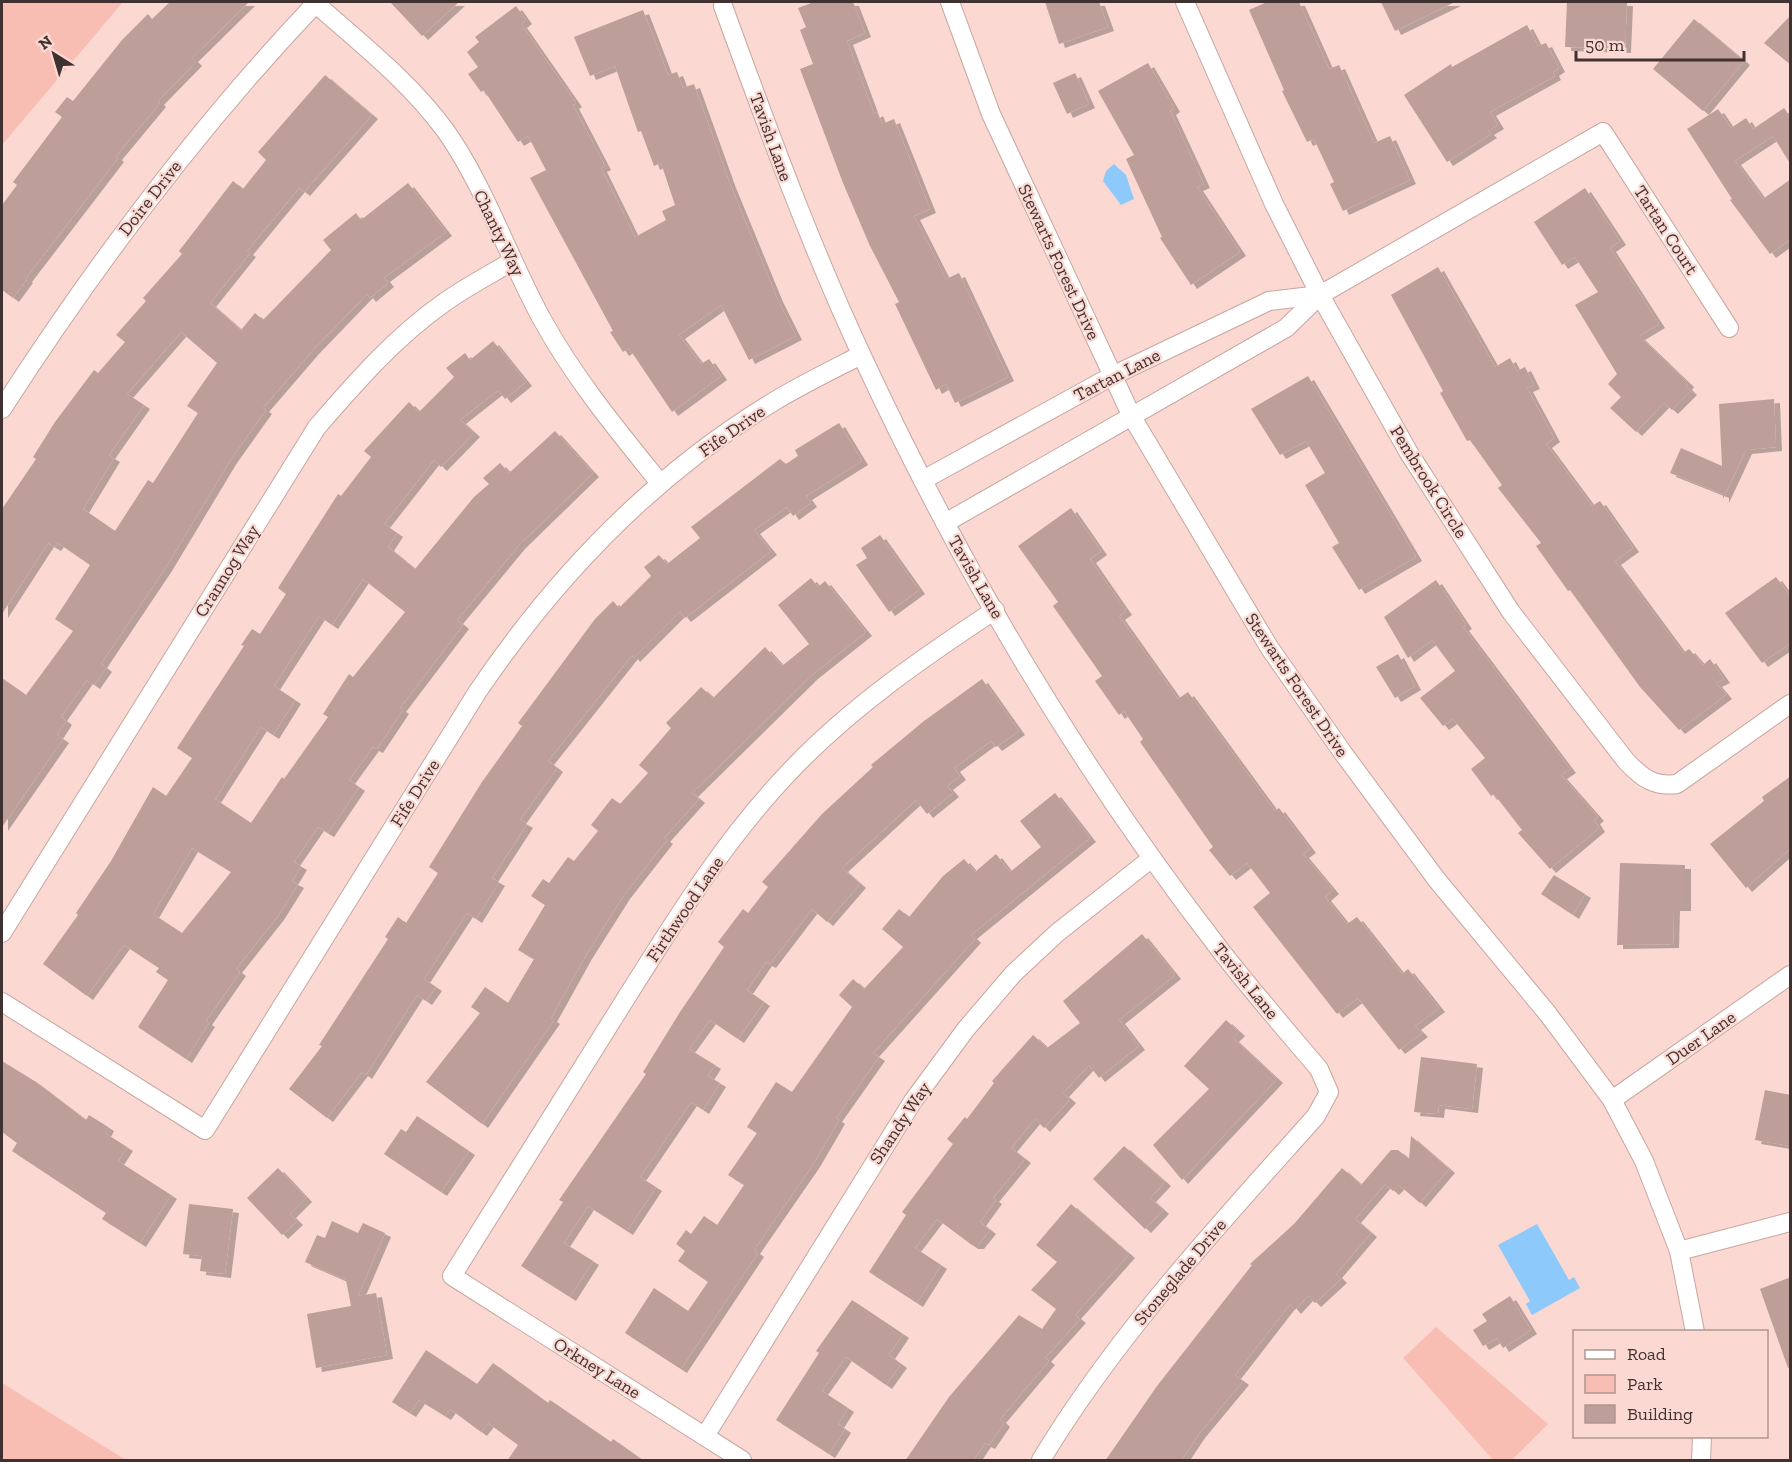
<svg xmlns="http://www.w3.org/2000/svg" width="1792" height="1462" viewBox="0 0 1792 1462" font-family="'Zilla Slab',serif">
  <defs>
    <filter id="shadow"><feDropShadow dx="6" dy="4" stdDeviation="0" flood-color="#0004"/></filter>
  </defs>
  <rect width="100%" height="100%" fill="#fbd9d2"/>
  <g fill="#f9beb3">
    <path d="M2 2H123L2 145Z"/>
    <path d="M1436 1327 1548 1424 1512 1460H1493L1403 1358Z"/>
    <path d="M2 1383 126 1460H2Z"/>
  </g>
  <g fill="#8dc9fa">
    <path d="M1114 164 1126 175 1134 199 1121 205 1103 181 1106 171Z"/>
    <path d="M1537 1224 1569 1280 1574 1277 1580 1288 1532 1315 1526 1304 1530 1301 1498 1245Z"/>
  </g>
  <g fill="#be9e98" fill-rule="evenodd" filter="url(#shadow)">
    <path d="M170 2H249L192 58 196 62 158 101 160 103 116 156 118 158 26 278 27 279 13 298 2 290V205L17 185 13 182 62 117 55 112 67 97 73 101 122 40 148 14 152 19Z"/>
    <path d="M390 2H459L422 36Z"/>
    <path d="M814 2H853L865 33 847 41 874 114 877 112 882 124 894 119 930 209 914 216 946 279 959 273 1008 377 955 403 946 384 936 390 895 304 899 302 870 246 843 183 800 69 813 64 800 30 806 27 798 8Z"/>
    <path d="M1045 2H1099L1108 27 1059 44Z"/>
    <path d="M1267 2H1299L1329 69 1339 65 1374 143 1390 136 1410 180 1343 211 1330 184 1334 182 1314 139 1307 142 1282 91 1284 90 1249 10Z"/>
    <path d="M1381 2H1455L1395 31Z"/>
    <path d="M1567 2H1627L1625 49 1565 47Z"/>
    <path d="M516 6 526 20 521 24 576 103 573 105 605 166 601 168 635 237 666 220 662 211 675 205 661 163 654 166 641 131 638 132 615 66 590 76 574 37 643 10 668 75 677 72 683 88 694 84 730 184 777 298 796 336 749 360 721 305 679 335 701 364 709 359 721 376 672 412 629 348 623 352 610 332 613 331 530 178 546 170 528 136 518 142 484 90 481 92 468 74 478 67 467 52 479 42 475 37Z"/>
    <path d="M1791 15V65L1764 43Z"/>
    <path d="M1694 19 1744 61 1703 111 1653 69Z"/>
    <path d="M1527 25 1538 46 1546 43 1559 68 1553 72 1555 76 1490 112 1498 125 1488 131 1491 134 1447 162 1404 95 1451 64 1452 67Z"/>
    <path d="M1148 63 1174 108 1170 111 1204 184 1197 187 1240 252 1191 285 1160 238 1162 237 1126 159 1134 155 1098 91Z"/>
    <path d="M1075 73 1089 104 1067 114 1053 83Z"/>
    <path d="M325 75 372 115 304 192 299 188 247 251 250 253 210 303 241 330 255 313 263 320 331 250 323 240 356 213 361 220 408 183 446 232 384 278 388 283 370 298 367 294 313 350 263 408 266 410 231 459 166 567 101 664 106 668 94 685 87 680 61 717 66 721 57 735 63 739 2 827V678L26 695 73 631 55 619 90 565 58 543 55 547 48 543 2 614V509L36 459 33 457 55 422 94 370 98 373 125 342 116 335 146 301 143 298 182 254 179 251 233 181 243 189 266 160 258 152ZM181 332 217 363 187 406 198 413 153 483 148 480 115 531 83 509 114 458 109 455 144 405 127 394Z"/>
    <path d="M1784 108 1791 118V165L1773 136 1735 161 1763 199 1791 179V239L1770 254 1730 200 1732 199 1687 129 1718 109 1731 128 1746 118 1753 129Z"/>
    <path d="M1585 188 1620 241 1610 248 1659 324 1639 336 1688 383 1686 386 1691 391 1672 410 1664 403 1636 432 1610 408 1621 397 1608 384 1617 374 1575 305 1598 292 1575 257 1562 265 1534 222Z"/>
    <path d="M1438 267 1495 367 1510 358 1517 371 1525 367 1534 385 1527 388 1554 438 1546 444 1592 506 1600 501 1633 548 1615 561 1683 653 1689 649 1703 665 1710 659 1724 679 1716 683 1726 695 1679 730 1640 687 1570 590 1568 591 1536 546 1541 543 1498 488 1502 485 1470 440 1467 441 1440 393 1443 391 1391 295Z"/>
    <path d="M493 341 526 382 505 399 498 390 460 420 474 433 441 467 434 460 384 524 397 533 388 547 415 569 474 497 489 484 483 478 500 463 509 473 555 431 593 473 519 545 457 620 463 625 400 708 403 710 377 749 373 747 349 780 359 787 328 833 318 827 294 862 301 866 292 881 298 884 278 916 236 969 240 972 206 1021 209 1023 186 1059 138 1027 168 980 156 972 159 968 124 945 87 996 43 964 78 915 76 913 111 861 153 787 166 796 192 758 177 748 244 646 241 645 252 629 260 634 286 594 278 588 338 494 341 496 371 457 364 451 409 402 419 412 454 377 446 368 465 353 470 360ZM363 579 405 612 353 677 349 674 323 714 328 717 284 779 282 777 251 823 215 799 261 727 273 735 295 700 274 686 319 616 332 625ZM192 848 231 872 182 933 153 914Z"/>
    <path d="M1308 376 1416 557 1359 590 1332 547 1339 543 1305 485 1325 473 1306 441 1280 455 1251 409Z"/>
    <path d="M1774 399 1776 447 1746 450 1723 499V494L1670 473 1681 448 1722 466 1719 404Z"/>
    <path d="M839 423 862 461 806 496 811 503 793 516 787 507 754 530 771 551 685 618 680 612 634 658 632 655 548 761 557 768 520 820 527 824 492 878 499 882 476 919 467 913 424 979 436 987 426 1001 417 995 366 1075 362 1072 327 1118 289 1089 322 1046 319 1045 388 939 385 937 398 917 406 923 438 873 429 867 482 782 522 726 518 723 595 619 613 601 619 608 651 576 644 567 659 555 667 564 700 538 691 527 780 459 786 464 798 456 795 450Z"/>
    <path d="M1071 508 1101 551 1090 559 1126 611 1119 616 1178 699 1188 692 1275 811 1279 808 1310 849 1303 854 1333 890 1325 897 1347 924 1357 917 1402 974 1408 969 1439 1008 1415 1026 1422 1033 1399 1050 1358 998 1337 1014 1253 907 1270 893 1247 863 1230 876 1209 850 1213 847 1140 742 1143 739 1124 711 1119 715 1095 681 1102 676 1053 606 1058 602 1018 546Z"/>
    <path d="M880 535 919 590 889 612 856 565 867 558 861 548Z"/>
    <path d="M1776 577 1791 597V643L1762 663 1725 613Z"/>
    <path d="M811 578 818 587 825 581 866 632 812 675 692 793 699 799 664 838 667 840 624 895 586 955 551 1018 554 1020 482 1124 426 1082 480 1013 471 1007 485 987 508 1003 534 959 518 950 545 905 531 896 543 879 549 883 568 857 574 861 598 831 591 825 612 798 620 804 648 773 639 765 671 728 666 723 701 687 713 698 765 647 782 666 809 644 778 605Z"/>
    <path d="M1436 580 1466 625 1463 627 1570 769 1561 775 1598 817 1594 820 1599 828 1550 869 1518 833 1522 830 1494 794 1491 796 1471 769 1485 758 1453 719 1443 726 1420 698 1455 671 1432 640 1408 658 1384 617Z"/>
    <path d="M1398 654 1415 686 1395 698 1376 667Z"/>
    <path d="M982 679 1019 731 996 747 991 741 954 768 960 776 947 786 953 793 927 814 916 800 842 868 860 884 827 922 812 909 770 964 766 962 747 990 764 1002 738 1039 710 1020 689 1049 715 1065 708 1076 720 1083 703 1110 691 1102 640 1177 656 1187 627 1231 588 1206 564 1243 593 1261 570 1297 521 1266 563 1202 559 1200 646 1074 643 1072 680 1012 724 947 718 942 743 909 748 913 768 887 762 882 822 814 873 767 871 765 924 721Z"/>
    <path d="M1791 776V848L1746 888 1710 844 1764 801 1762 797Z"/>
    <path d="M1055 793 1090 838 971 935 975 939 873 1053 879 1057 836 1118 839 1120 814 1163 754 1250 758 1253 681 1369 625 1333 654 1288 688 1311 708 1282 678 1261 685 1251 676 1244 686 1230 691 1234 704 1216 717 1225 744 1185 728 1175 757 1133 747 1127 776 1082 792 1092 852 1007 839 995 853 979 864 989 903 947 882 929 899 909 909 917 943 876 964 859 975 872 996 854 1010 872 1041 847 1020 821Z"/>
    <path d="M1620 863 1685 865V907H1674L1673 944 1617 945Z"/>
    <path d="M1554 875 1585 894 1573 915 1541 894Z"/>
    <path d="M1142 934 1175 975 1119 1020 1139 1046 1099 1078 1089 1065 1063 1093 1070 1099 1044 1128 1035 1119 1011 1148 1025 1159 993 1198 996 1200 980 1222 990 1230 978 1245H972L937 1219 915 1248 941 1265 917 1303 869 1272 906 1215 902 1212 953 1144 947 1139 965 1117 967 1119 994 1083 992 1081 1033 1035 1047 1048 1080 1023 1063 1001Z"/>
    <path d="M1226 1020 1239 1032 1233 1038 1277 1079 1182 1180 1153 1145 1209 1089 1184 1066Z"/>
    <path d="M1421 1057 1477 1064 1472 1109 1439 1105 1438 1114 1414 1112Z"/>
    <path d="M2 1061 36 1082 86 1120 89 1115 108 1127 105 1133 127 1147 118 1161 171 1195 140 1243 102 1219 106 1213 12 1151 17 1143 2 1132Z"/>
    <path d="M1765 1090 1791 1095V1146L1755 1140Z"/>
    <path d="M417 1116 469 1151 441 1192 384 1154 401 1129 406 1132Z"/>
    <path d="M1411 1136 1449 1169 1420 1203 1399 1185 1393 1191 1385 1184 1355 1219 1371 1233 1336 1274 1341 1279 1315 1303 1308 1296 1295 1310 1290 1304 1235 1375 1243 1381 1199 1434 1181 1461H1105L1157 1386 1252 1265 1250 1264 1294 1224 1342 1168 1361 1185 1391 1150H1398L1409 1159Z"/>
    <path d="M1124 1146 1165 1182 1150 1198 1163 1210 1145 1229 1093 1179Z"/>
    <path d="M278 1168 306 1198 290 1214 297 1221 282 1235 247 1198Z"/>
    <path d="M189 1204 233 1209 225 1274 200 1271 202 1256 183 1254Z"/>
    <path d="M1071 1204 1129 1254 1075 1315 1080 1319 1045 1358 1049 1361 1000 1419 1004 1423 989 1445 985 1443 973 1461H905L949 1397 1019 1315 1042 1329 1056 1309 1031 1290 1057 1262 1036 1245Z"/>
    <path d="M332 1221 358 1233 363 1223 385 1233 358 1296 376 1293 387 1355 316 1368 307 1314 351 1306 346 1280 305 1262 317 1235 325 1238Z"/>
    <path d="M1791 1277V1367L1788 1368 1760 1289Z"/>
    <path d="M1510 1296 1531 1330 1503 1348 1497 1338 1483 1346 1473 1330 1487 1321 1482 1314Z"/>
    <path d="M852 1300 903 1334 889 1355 901 1364 886 1385 846 1357 822 1391 848 1408 838 1424 845 1429 829 1454 776 1420 819 1353 816 1351Z"/>
    <path d="M426 1350 477 1384 493 1363 548 1403 550 1400 611 1442 613 1439 644 1461H507L518 1445 488 1423 481 1432 450 1409 445 1416 419 1400 410 1413 392 1402Z"/>
  </g>
  <g fill="none" stroke-linecap="round" stroke-linejoin="round">
    <g stroke="#c7a6a0" stroke-width="20">
      <g id="minor">
        <path d="M950 2 991 114 1132 417 1269 647 1343 753 1437 880 1548 1014 1612 1100 1644 1161 1679 1251 1695 1332"/>
        <path d="M1185 2 1274 204 1320 295 1409 453 1511 612 1626 761C1642 778 1654 787 1677 784L1790 704"/>
        <path d="M315 3C360 43 409 81 445 130 485 186 509 260 543 321 575 379 618 431 660 483"/>
        <path d="M723 6C766 124 809 242 862 356 959 565 1079 768 1221 951 1252 991 1286 1030 1319 1069L1329 1092 1316 1116C1218 1226 1117 1334 1041 1460"/>
        <path d="M2 409C95 265 198 127 317 2"/>
        <path d="M923 480 1112 376 1269 301 1320 295"/>
        <path d="M945 523 1286 328 1320 295 1603 132 1729 328"/>
        <path d="M2 933 317 427C356 382 396 336 445 302 466 287 489 275 511 262"/>
        <path d="M2 1002 205 1130 478 691C556 576 653 475 773 402 801 385 832 370 861 355"/>
        <path d="M1612 1100 1790 975"/>
        <path d="M1679 1251 1790 1222"/>
        <path d="M705 1436 913 1101 966 1029 1013 974 1057 933 1152 858"/>
        <path d="M742 1460 452 1276C507 1188 562 1100 618 1011 672 925 724 839 795 766 854 705 924 657 995 610"/>
        <path d="M1701 1460 1702 1436"/>
      </g>
    </g>
    <use href="#minor" stroke="#fff" stroke-width="18"/>
  </g>
  <g text-anchor="middle" dominant-baseline="central" stroke-width="4.5" stroke-linejoin="round" paint-order="stroke">
    <g font-size="18" fill="#403230" stroke="#fbd9d2">
      <text transform="translate(771 137) rotate(70)">Tavish Lane</text>
      <text transform="translate(150 198) rotate(-52)">Doire Drive</text>
      <text transform="translate(1666 230) rotate(57)">Tartan Court</text>
      <text transform="translate(499 233) rotate(64)">Chanty Way</text>
      <text transform="translate(1059 262) rotate(65)">Stewarts Forest Drive</text>
      <text transform="translate(1117 375) rotate(-27)">Tartan Lane</text>
      <text transform="translate(732 431) rotate(-35)">Fife Drive</text>
      <text transform="translate(1429 482) rotate(58)">Pembrook Circle</text>
      <text transform="translate(227 571) rotate(-58)">Crannog Way</text>
      <text transform="translate(976 577) rotate(60)">Tavish Lane</text>
      <text transform="translate(1297 685) rotate(56)">Stewarts Forest Drive</text>
      <text transform="translate(415 793) rotate(-58)">Fife Drive</text>
      <text transform="translate(685 909) rotate(-56)">Firthwood Lane</text>
      <text transform="translate(1246 981) rotate(51)">Tavish Lane</text>
      <text transform="translate(1701 1038) rotate(-35)">Duer Lane</text>
      <text transform="translate(900 1123) rotate(-56)">Shandy Way</text>
      <text transform="translate(1180 1272) rotate(-50)">Stoneglade Drive</text>
      <text transform="translate(597 1368) rotate(32)">Orkney Lane</text>
    </g>
  </g>
  <rect width="1792" height="1462" fill="none" stroke="#403230" stroke-width="6"/>
  <rect x="1573" y="1330" width="195" height="108" fill="#fbd9d2" stroke="#b09691" stroke-width="1.5"/>
  <rect x="1585" y="1350" width="30" height="9" fill="#ffffff" stroke="#b09691" stroke-width="1.5"/>
  <text x="1627" y="1360" font-size="18" fill="#403230">Road</text>
  <rect x="1585" y="1375" width="30" height="18" fill="#f9beb3" stroke="#b09691" stroke-width="1.5"/>
  <text x="1627" y="1390" font-size="18" fill="#403230">Park</text>
  <rect x="1585" y="1405" width="30" height="18" fill="#be9e98" stroke="#b09691" stroke-width="1.5"/>
  <text x="1627" y="1420" font-size="18" fill="#403230">Building</text>
  <g transform="translate(54 54) rotate(323)" stroke="#fbd9d2" stroke-width="4.5" paint-order="stroke">
  <path d="M0-4.5L10 22L0 15L-10 22Z" fill="#403230"/>
  <text y="-9" font-size="16" font-weight="bold" text-anchor="middle" fill="#403230">N</text>
  </g>
  <path d="M1576 51v9h168v-9" fill="none" stroke="#403230" stroke-width="3"/>
  <text x="1585" y="51" font-size="18" fill="#403230" stroke="#fbd9d2" stroke-width="4.5" paint-order="stroke">50 m</text>
</svg>
